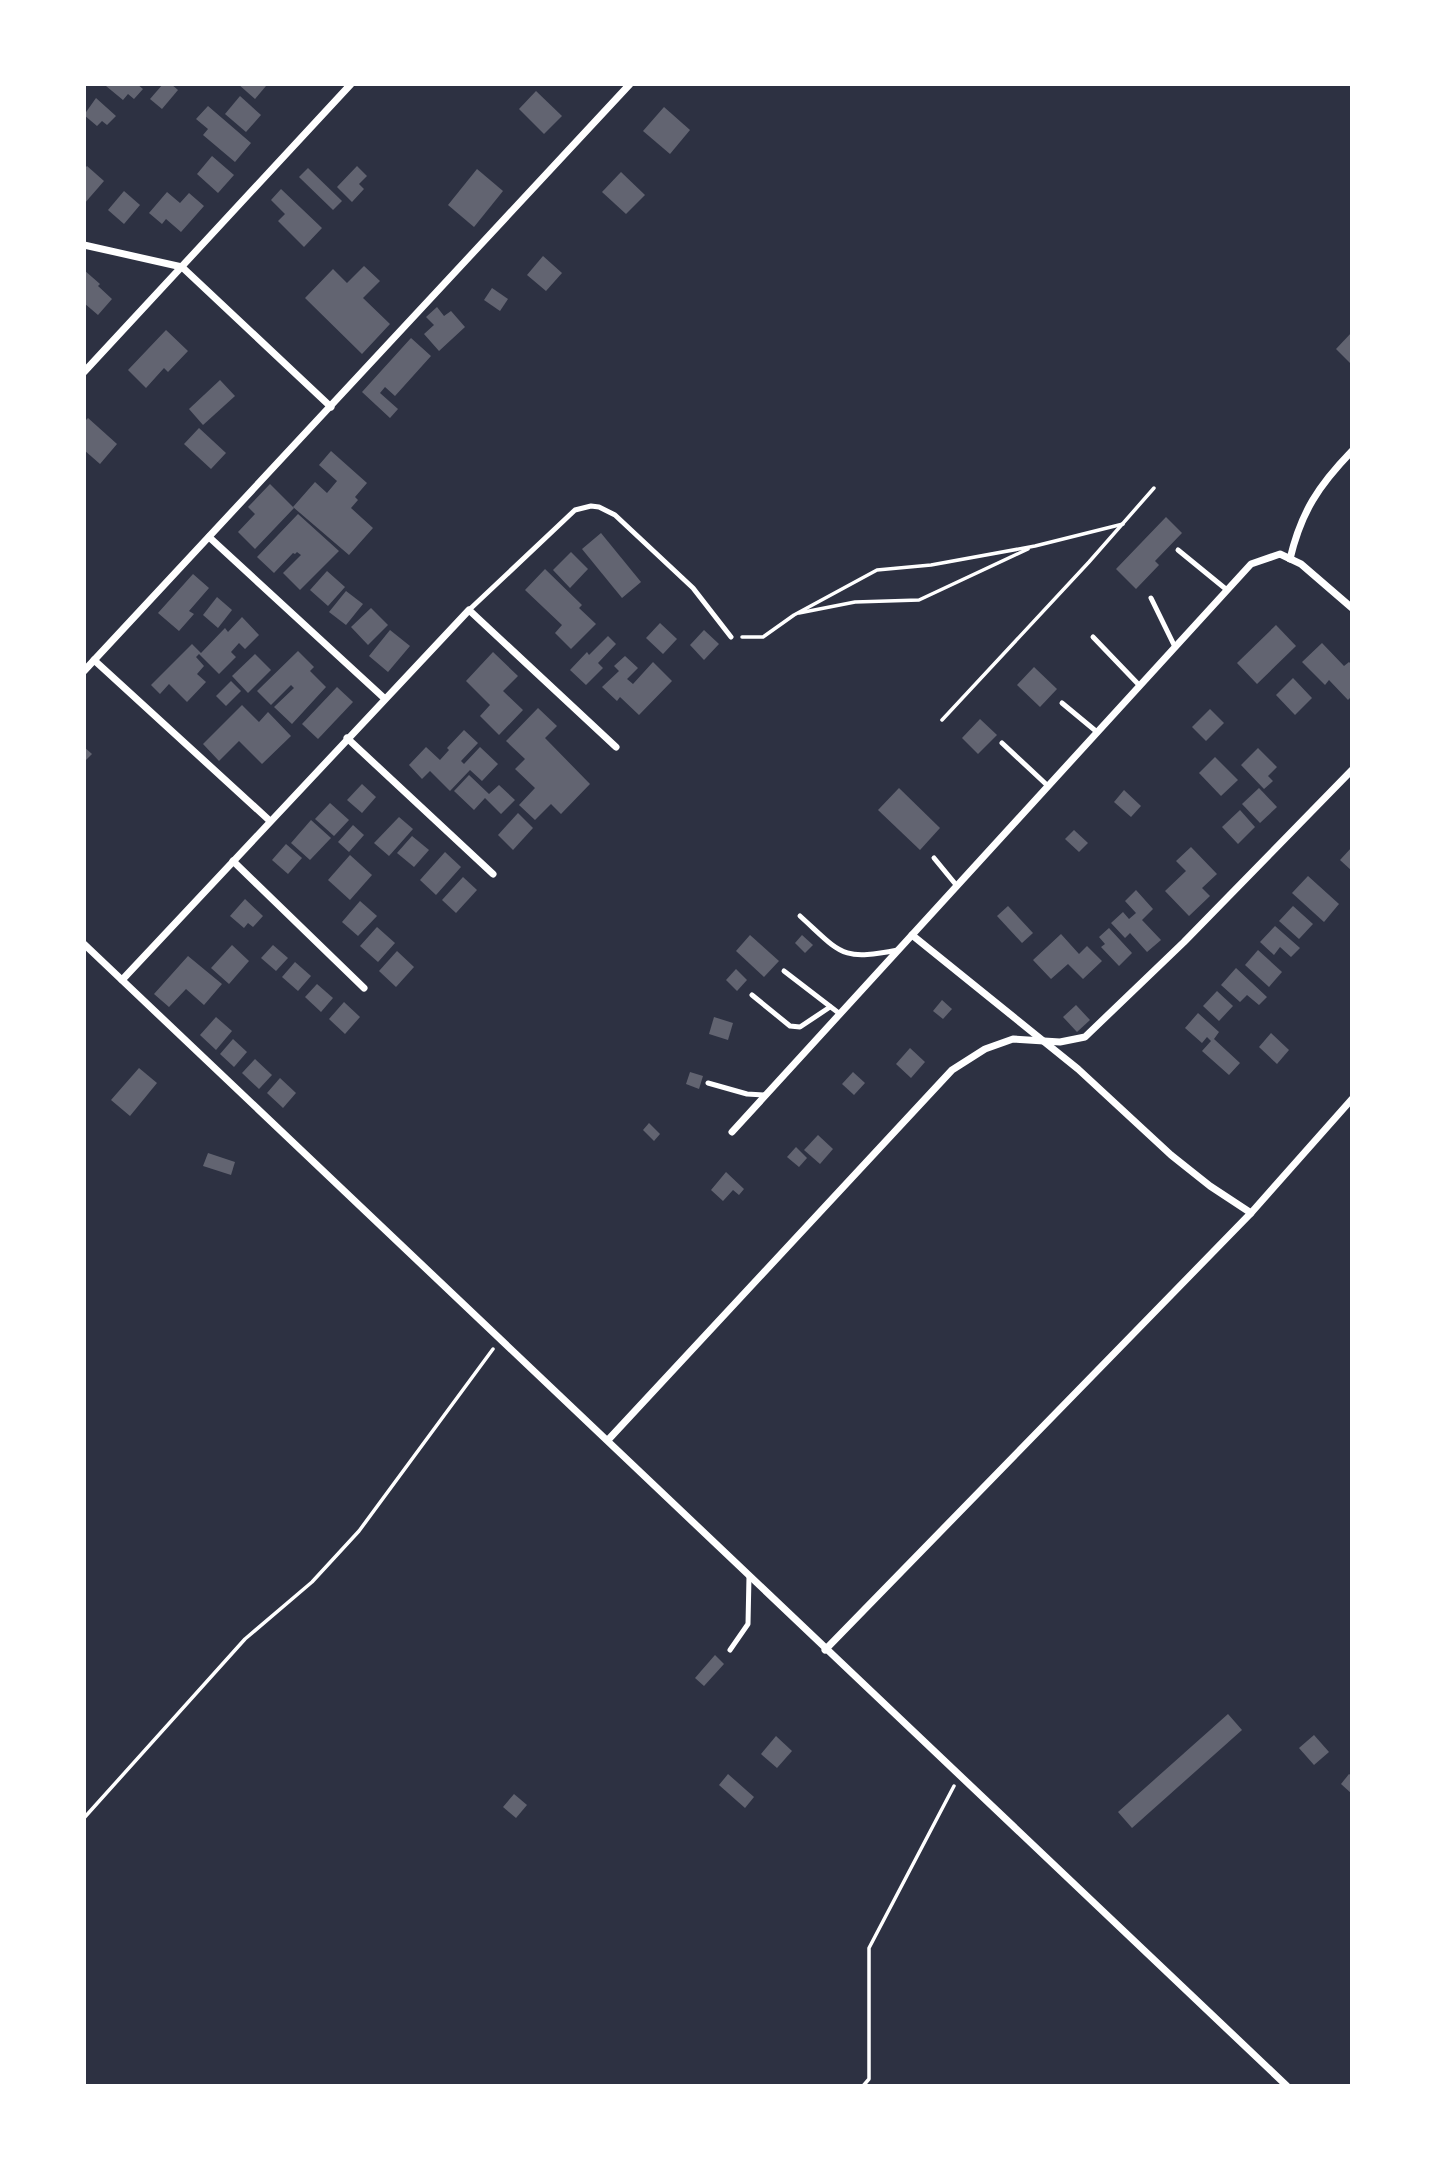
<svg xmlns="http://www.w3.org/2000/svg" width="1436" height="2170" viewBox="0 0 1436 2170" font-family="Figtree,sans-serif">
  <rect width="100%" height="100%" fill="#2d3142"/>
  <g fill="#626471">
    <path d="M108 84H137L143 89 134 99 128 94 123 100 106 86Z"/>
    <path d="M163 84H171L178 90 162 109 150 99Z"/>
    <path d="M238 84H264L266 86 255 99Z"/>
    <path d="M536 91 562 116 544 134 519 109Z"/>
    <path d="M240 96 261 115 246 132 225 114Z"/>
    <path d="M96 98 116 116 107 125 102 121 97 126 84 115Z"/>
    <path d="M208 106 251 143 235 162 203 135 208 129 196 119Z"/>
    <path d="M664 107 690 130 670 154 643 131Z"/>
    <path d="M212 156 234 175 218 193 197 174Z"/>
    <path d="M87 166 104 181 84 204V169Z"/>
    <path d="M357 166 367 176 359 184 364 189 352 202 337 187Z"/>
    <path d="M308 168 342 201 333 210 299 177Z"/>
    <path d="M477 169 503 191 474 227 448 205Z"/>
    <path d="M621 172 645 195 626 214 602 192Z"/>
    <path d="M281 189 322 228 304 247 278 221 285 214 271 200Z"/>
    <path d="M124 191 140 205 124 224 108 210Z"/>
    <path d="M167 192 180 203 189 193 204 206 181 232 166 219 162 224 149 213Z"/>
    <path d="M543 256 562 273 546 291 527 275Z"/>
    <path d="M364 266 380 281 363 298 390 324 362 354 305 298 333 269 347 283Z"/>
    <path d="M84 270 100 284 98 286 112 299 98 315 84 303Z"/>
    <path d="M492 288 508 299 500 311 484 300Z"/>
    <path d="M437 307 444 316 451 311 465 327 439 351 424 334 434 325 426 317Z"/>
    <path d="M166 330 188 351 168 372 164 368 146 388 128 370Z"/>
    <path d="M1352 332V365L1336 349Z"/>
    <path d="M411 338 431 356 395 396 385 387 380 393 398 409 390 418 362 392Z"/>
    <path d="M220 380 235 396 203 425 189 409Z"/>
    <path d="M88 418 117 444 100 464 84 450V422Z"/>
    <path d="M199 428 226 453 211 469 184 444Z"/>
    <path d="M331 451 367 483 355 497 358 500 351 508 373 528 349 555 293 507 315 482 327 493 337 481 319 465Z"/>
    <path d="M270 484 294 508 255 549 238 532 255 514 248 507Z"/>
    <path d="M298 514 339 551 300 590 283 573 301 555 297 552 295 554 293 553 274 573 257 557Z"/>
    <path d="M1166 517 1182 533 1155 561 1159 565 1136 589 1116 569Z"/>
    <path d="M601 533 641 582 622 598 582 549Z"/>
    <path d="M571 552 588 569 570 588 553 570Z"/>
    <path d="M545 569 582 605 579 608 596 624 571 649 555 633 562 625 525 590Z"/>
    <path d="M327 571 345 587 328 606 310 590Z"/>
    <path d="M193 574 209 588 189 611 194 614 179 631 158 613Z"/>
    <path d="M346 591 363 604 346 625 329 612Z"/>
    <path d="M217 597 232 610 218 628 203 615Z"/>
    <path d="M371 608 388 625 368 645 351 627Z"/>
    <path d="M242 617 259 635 245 649 239 643 231 652 236 657 219 674 199 654 196 657 204 666 197 674 206 682 187 702 169 684 160 694 151 685 192 644 201 653 225 628 228 632Z"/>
    <path d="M660 623 677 639 663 654 646 638Z"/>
    <path d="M1276 625 1296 646 1257 684 1237 663Z"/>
    <path d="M390 630 410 646 388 672 369 656Z"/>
    <path d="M704 630 719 644 704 660 690 645Z"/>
    <path d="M608 636 616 644 598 663 603 668 586 685 570 670 587 652 589 655Z"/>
    <path d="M1322 643 1344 666 1349 662 1352 665V696L1348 700 1329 680 1325 685 1302 662Z"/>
    <path d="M298 651 314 667 310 671 326 687 292 724 274 707 294 688 291 685 271 705 257 691Z"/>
    <path d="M493 652 518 676 503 691 523 710 499 735 480 716 490 705 466 681Z"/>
    <path d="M255 654 271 670 248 693 232 676Z"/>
    <path d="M625 656 638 668 627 679 633 684 653 662 672 681 639 715 620 697 617 701 602 687 619 671 614 666Z"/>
    <path d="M1034 667 1057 689 1040 707 1017 685Z"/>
    <path d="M1293 678 1312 698 1295 715 1276 695Z"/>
    <path d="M231 681 241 691 226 706 216 696Z"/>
    <path d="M337 687 353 702 318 739 302 724Z"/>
    <path d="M242 705 259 722 268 712 291 736 262 764 239 741 219 761 203 744Z"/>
    <path d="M538 708 557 726 545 738 590 784 561 814 551 804 535 820 519 805 535 788 515 769 525 759 506 741Z"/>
    <path d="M1210 709 1224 723 1206 741 1192 727Z"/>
    <path d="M980 719 997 735 978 754 962 738Z"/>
    <path d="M464 730 478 743 461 761 464 764 480 747 498 764 482 781 470 770 450 791 430 771 422 779 409 765 426 747 440 760 449 750 447 748Z"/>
    <path d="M84 747 92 754 84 762Z"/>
    <path d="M1258 748 1277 767 1268 776 1273 781 1264 789 1241 765Z"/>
    <path d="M1215 757 1238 780 1221 796 1199 773Z"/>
    <path d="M469 775 489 794 499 785 515 800 501 814 485 798 474 810 454 791Z"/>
    <path d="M362 784 376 797 362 813 347 800Z"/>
    <path d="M899 788 940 828 920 850 878 810Z"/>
    <path d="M1259 788 1277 807 1260 823 1242 804Z"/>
    <path d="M1124 790 1141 806 1131 817 1114 802Z"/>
    <path d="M330 803 349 820 334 836 315 819Z"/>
    <path d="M1240 810 1255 827 1238 844 1222 827Z"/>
    <path d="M518 813 533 828 513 850 498 835Z"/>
    <path d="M399 817 413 829 389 856 374 843Z"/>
    <path d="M311 820 331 838 310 860 291 843Z"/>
    <path d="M353 825 364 835 349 852 338 842Z"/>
    <path d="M1074 830 1088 843 1079 852 1065 839Z"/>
    <path d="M412 836 429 850 414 867 397 853Z"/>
    <path d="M286 844 302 858 288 874 272 860Z"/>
    <path d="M1191 847 1217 874 1202 888 1210 896 1189 916 1165 891 1186 871 1176 861Z"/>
    <path d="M1352 847V871L1340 860Z"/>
    <path d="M445 852 461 867 436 895 420 880Z"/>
    <path d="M350 855 372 875 350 900 328 880Z"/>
    <path d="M1308 876 1339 904 1324 922 1292 893Z"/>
    <path d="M463 877 477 890 456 913 442 900Z"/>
    <path d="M1136 890 1153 909 1142 920 1161 940 1147 952 1130 933 1125 938 1111 923 1123 912 1129 919 1136 913 1125 901Z"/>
    <path d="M245 899 263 916 253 927 248 923 244 928 230 916Z"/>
    <path d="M360 901 377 916 358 936 342 922Z"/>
    <path d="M1008 906 1033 933 1022 943 997 916Z"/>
    <path d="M1293 906 1313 924 1299 939 1279 921Z"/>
    <path d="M1275 926 1300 948 1291 957 1280 947 1274 955 1260 942Z"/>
    <path d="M377 927 395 943 378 962 360 946Z"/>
    <path d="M1109 928 1132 953 1119 966 1101 947 1105 944 1099 937Z"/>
    <path d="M1061 934 1079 954 1087 946 1102 961 1083 979 1068 964 1051 979 1033 960Z"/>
    <path d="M750 935 779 961 764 977 736 951Z"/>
    <path d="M802 935 813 945 805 953 795 943Z"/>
    <path d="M232 945 249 961 229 984 211 968Z"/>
    <path d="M273 945 288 958 276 971 261 958Z"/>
    <path d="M1258 950 1282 972 1269 987 1245 965Z"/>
    <path d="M397 951 414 967 396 987 379 971Z"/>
    <path d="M188 956 222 984 204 1005 186 989 169 1007 154 994Z"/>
    <path d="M295 962 311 976 298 991 282 977Z"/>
    <path d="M1236 968 1267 997 1259 1005 1247 995 1240 1002 1221 985Z"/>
    <path d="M736 969 747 980 737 991 726 980Z"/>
    <path d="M317 984 333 998 321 1012 305 997Z"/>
    <path d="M1217 991 1233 1006 1219 1021 1203 1006Z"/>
    <path d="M942 1000 952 1009 943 1019 933 1011Z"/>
    <path d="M344 1002 360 1017 345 1034 329 1019Z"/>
    <path d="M1076 1005 1090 1020 1077 1032 1063 1017Z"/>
    <path d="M1198 1013 1219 1032 1214 1039 1240 1063 1229 1075 1202 1051 1211 1041 1207 1037 1202 1043 1185 1028Z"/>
    <path d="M216 1017 232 1031 216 1050 200 1035Z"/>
    <path d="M714 1017 733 1023 728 1040 709 1034Z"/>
    <path d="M1271 1033 1289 1050 1277 1064 1259 1047Z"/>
    <path d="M233 1039 247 1052 234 1067 220 1054Z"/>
    <path d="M910 1048 925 1062 911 1078 896 1064Z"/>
    <path d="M255 1059 272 1075 259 1089 242 1073Z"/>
    <path d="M139 1068 157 1083 130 1116 111 1100Z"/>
    <path d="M690 1072 703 1076 699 1089 686 1084Z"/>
    <path d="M853 1072 865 1083 854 1095 842 1084Z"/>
    <path d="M280 1078 296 1093 283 1108 267 1093Z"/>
    <path d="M649 1123 660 1134 654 1141 643 1130Z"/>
    <path d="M818 1135 833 1149 820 1164 804 1150Z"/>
    <path d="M796 1147 807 1158 799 1167 787 1157Z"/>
    <path d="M208 1153 235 1162 231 1175 203 1166Z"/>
    <path d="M726 1172 744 1189 739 1195 733 1190 723 1201 711 1190Z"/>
    <path d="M715 1655 724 1664 704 1686 695 1678Z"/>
    <path d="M1228 1714 1242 1730 1132 1828 1118 1812Z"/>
    <path d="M1314 1735 1329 1752 1314 1765 1299 1748Z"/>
    <path d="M776 1736 792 1751 777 1768 761 1754Z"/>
    <path d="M728 1774 754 1797 745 1808 719 1785Z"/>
    <path d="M1349 1774 1352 1776V1794L1341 1784Z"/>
    <path d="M514 1794 527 1805 516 1818 503 1807Z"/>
  </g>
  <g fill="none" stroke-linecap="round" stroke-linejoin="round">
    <g stroke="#fff" stroke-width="3.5">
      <path d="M799 613 855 602 919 600 1028 549"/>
      <path d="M742 637H763L794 615 877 570 931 565 1035 546 1123 524"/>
      <path d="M942 720 1089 562 1154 488"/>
      <path d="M84 1818 245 1639 312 1582 359 1531 493 1349"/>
      <path d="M863 2086 869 2079V1948L954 1786"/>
    </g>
    <g stroke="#fff" stroke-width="5">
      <path d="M1178 550 1227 590"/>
      <path d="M1151 598 1175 647"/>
      <path d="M469 610 575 510 591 506 599 507 615 515 693 588 731 637"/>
      <path d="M1093 637 1140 686"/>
      <path d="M1062 703 1097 732"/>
      <path d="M1002 743 1048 786"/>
      <path d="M934 858 957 886"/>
      <path d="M800 916C842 954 840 961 898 950"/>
      <path d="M784 971 840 1014"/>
      <path d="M752 995 790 1026 800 1027 830 1007"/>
      <path d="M708 1083 747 1094 766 1095"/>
      <path d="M730 1650 748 1624 749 1576"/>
    </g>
    <g stroke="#fff" stroke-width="7">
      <path d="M84 245 182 267 331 407"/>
      <path d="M84 372 351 84"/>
      <path d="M209 537 384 698"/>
      <path d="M1290 559C1301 512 1319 485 1352 451"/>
      <path d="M94 660 270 821"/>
      <path d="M84 671 630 84"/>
      <path d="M347 738 493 874"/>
      <path d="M233 861 364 988"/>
      <path d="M912 935 1078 1069 1171 1155 1210 1186 1251 1213"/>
      <path d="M84 944 1287 2086"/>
      <path d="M122 980 469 610 616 747"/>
      <path d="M732 1132 1251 564 1280 554 1301 564 1352 608"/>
      <path d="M608 1440 952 1070 985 1049 1013 1039 1060 1042 1085 1037 1184 942 1352 770"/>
      <path d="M825 1650 1251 1213 1352 1099"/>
    </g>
  </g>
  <rect width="1436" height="2170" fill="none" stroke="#ffffff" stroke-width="172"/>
</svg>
